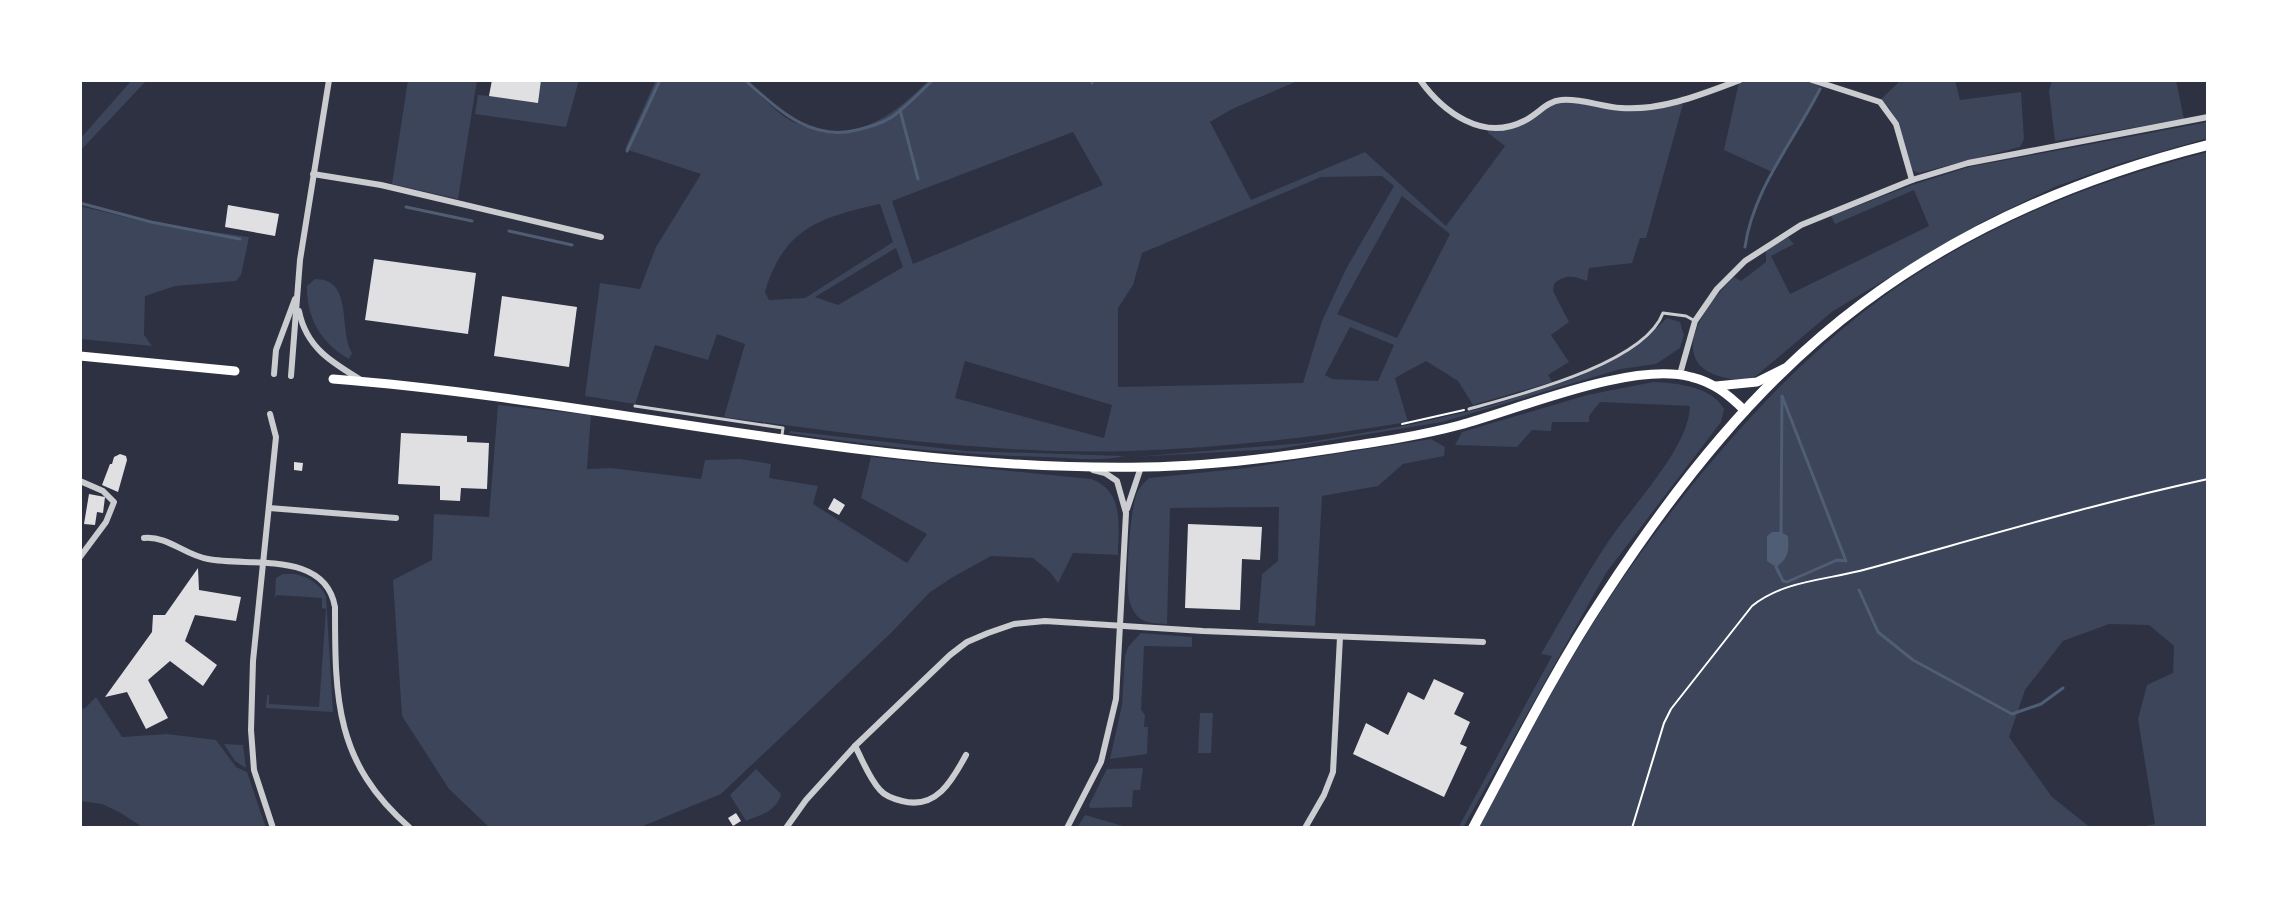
<svg xmlns="http://www.w3.org/2000/svg" width="2288" height="908" viewBox="0 0 2288 908" font-family="'Libre Baskerville',serif">
  <rect width="100%" height="100%" fill="#2d3142"/>
  <g fill="#3c4559" fill-rule="evenodd">
    <path d="M132 80H147L80 151V139Z"/>
    <path d="M408 80H477L458 199 392 184Z"/>
    <path d="M492 80H579L566 127 475 114 478 95 489 96Z"/>
    <path d="M656 80H744C755 90 765 101 776 110 786 120 801 126 815 129 862 140 897 112 929 80H1300L1232 109 1210 122 1251 200 1365 152 1446 226 1505 146 1488 133 1489 127 1519 125 1555 102H1580L1601 108 1662 107 1683 104 1646 238H1640L1632 263 1589 268 1587 281C1574 276 1565 274 1554 284L1553 291 1569 322 1551 335 1569 362 1548 375 1552 382 1473 405 1458 381 1426 361 1395 378 1408 422C1316 437 1223 448 1130 451 994 455 859 435 724 417L745 344 717 334 708 360 655 345 635 404 585 396 600 283 640 289 656 247 701 174 625 149ZM1073 132 1103 185 913 264 892 201ZM1382 176 1394 186 1346 269 1322 321 1303 383 1118 387V308L1133 285 1142 253 1321 177ZM1402 196 1450 234 1397 338 1337 314ZM880 204 893 242 805 298 769 300 765 292C783 229 820 217 880 204ZM896 248 903 267 838 305 815 297ZM1350 327 1394 345 1378 381 1332 379 1325 375ZM965 361 1112 405 1104 438 955 398Z"/>
    <path d="M1744 80H1807L1822 88 1772 172 1724 150 1739 82Z"/>
    <path d="M1901 80H1955L1960 100 2021 92 2024 139 2020 147 1919 173 1911 170 1898 125 1890 109 1883 102H1878Z"/>
    <path d="M2052 80H2176L2184 119 2055 141 2049 91Z"/>
    <path d="M2208 122V138L2125 162 2057 186 1984 221 1833 311 1756 376C1741 382 1728 380 1713 374 1667 354 1711 299 1734 277L1741 281 1766 262V249L1788 237 1794 244 1771 256 1790 294 1929 226 1914 190 1835 224 1831 216 1912 185 1969 167Z"/>
    <path d="M2208 152V828H2138L2155 824 2138 719 2147 685 2173 673 2174 646 2149 625 2109 624 2063 641 2025 690 2009 737 2052 797 2091 828H1478C1516 759 1552 688 1594 622 1669 505 1771 379 1883 297 1979 227 2093 181 2208 152Z"/>
    <path d="M80 206 150 223 249 237 241 275 236 281 175 286 145 296 144 335 152 346 80 339Z"/>
    <path d="M315 279C354 279 338 328 352 353L349 359C322 344 306 318 307 286Z"/>
    <path d="M1667 318 1680 322 1684 335 1680 348 1656 364 1621 369 1442 422 1277 449 1133 457 1304 443 1414 424 1487 407 1576 378 1613 359 1647 337Z"/>
    <path d="M1653 382C1677 383 1711 386 1724 409L1721 422 1606 573 1463 828H1458L1552 656 1541 654C1563 617 1583 579 1608 542 1631 507 1689 448 1690 406L1600 402 1589 416V422H1552L1551 431 1532 430 1517 447 1455 445 1462 432 1587 395Z"/>
    <path d="M498 405 591 415 587 469 611 468 701 479 705 460 740 459 771 464 769 478 818 486 813 504 907 563 927 534 861 498 871 457 1092 479C1125 493 1118 525 1118 555L1073 553 1058 583 1050 572 1033 558 991 556 953 577 929 593 891 633 721 794 638 828H490L449 789 402 716 393 580 432 560 434 514 489 517Z"/>
    <path d="M790 431 966 451 1125 456C1101 462 1070 458 1045 457 959 455 874 446 789 433Z"/>
    <path d="M1431 439 1445 447 1444 456 1403 464 1378 486 1322 496 1315 626 1258 623 1262 574 1278 561 1279 507 1170 508 1167 624C1156 623 1145 624 1137 616 1133 611 1130 605 1129 599 1125 581 1130 509 1137 493 1140 486 1144 483 1149 478L1246 468Z"/>
    <path d="M295 574C310 578 319 583 326 596L333 712 266 708 267 695H269V704L319 707 326 609 322 608V598L277 595 275 598 276 578 283 574Z"/>
    <path d="M1141 633 1192 637V647L1144 646 1141 710 1145 715 1144 727H1148L1147 754 1110 759 1122 705 1125 656 1128 647Z"/>
    <path d="M96 697 122 737 167 734 216 740 236 767 247 772 266 828H144L119 812 102 804 80 801V707L84 709Z"/>
    <path d="M1200 713H1213L1211 753H1198Z"/>
    <path d="M224 744 243 745 246 768 235 761Z"/>
    <path d="M1143 768 1140 790H1133L1132 807 1090 808 1089 805 1107 769Z"/>
    <path d="M756 769 781 794C777 811 761 815 746 821L730 795Z"/>
    <path d="M1085 815 1123 826 1122 828H1077Z"/>
  </g>
  <path fill="#4f5d75" d="M1772 532H1781L1788 536C1789 551 1789 558 1776 567L1767 561V536Z"/>
  <g fill="none" stroke-linecap="round" stroke-linejoin="round">
    <g stroke="#4f5d75" stroke-width="3">
      <path d="M745 80C778 109 810 142 857 130 869 127 881 124 892 117 907 106 920 92 933 80"/>
      <path d="M1092 80V83"/>
      <path d="M900 110 918 179"/>
      <path d="M627 151 660 80"/>
      <path d="M80 203 151 222 240 239"/>
      <path d="M406 207 472 221"/>
      <path d="M509 231 572 245"/>
      <path d="M1745 247C1753 189 1794 141 1820 89"/>
      <path d="M1782 396 1846 561 1837 560 1787 582 1783 581 1776 567 1781 532Z"/>
      <path d="M1859 590 1878 632 1913 660 2012 714 2041 704 2063 688"/>
    </g>
  </g>
  <g fill="#e0e0e3">
    <path d="M492 80H541L538 103 489 96Z"/>
    <path d="M228 205 279 214 275 236 225 227Z"/>
    <path d="M374 259 476 273 468 334 365 320Z"/>
    <path d="M502 296 577 307 569 367 494 356Z"/>
    <path d="M401 433 467 436V442L489 443 487 489 461 488 460 501 440 500V486L398 484Z"/>
    <path d="M120 454 126 456 127 460 118 492 102 485 110 464H112L114 457Z"/>
    <path d="M294 462 303 463 302 471 294 470Z"/>
    <path d="M89 494 105 497 103 513 97 512 95 525 84 524Z"/>
    <path d="M834 498 845 505 839 515 828 509Z"/>
    <path d="M1188 524 1262 527 1260 560 1242 559 1240 610 1185 608Z"/>
    <path d="M198 568 199 590 241 597 236 621 195 615 185 641 217 665 203 686 170 661 148 680 168 718 146 729 127 692 105 697 152 632 153 615H165Z"/>
    <path d="M1434 679 1464 693 1454 714 1470 722 1460 744 1467 747 1444 797 1353 754 1366 723 1388 735 1408 692 1424 700Z"/>
    <path d="M736 813 741 821 733 826 728 818Z"/>
  </g>
  <g fill="none" stroke-linecap="round" stroke-linejoin="round">
    <g stroke="#fff" stroke-width="2">
      <path d="M1402 424 1464 410"/>
      <path d="M1632 828 1664 723 1671 709 1752 606C1784 580 1828 580 1867 569 1980 538 2093 504 2208 479"/>
    </g>
    <g stroke="#caccd0" stroke-width="3">
      <path d="M635 406 783 428 782 435"/>
      <path d="M1469 409C1518 395 1644 364 1663 313L1686 316 1695 321"/>
    </g>
    <g stroke="#caccd0" stroke-width="6">
      <path d="M1420 80C1443 112 1483 142 1524 121 1537 115 1547 101 1561 100 1581 98 1601 107 1621 108 1662 111 1703 94 1740 80"/>
      <path d="M1812 80 1880 102 1896 124 1912 180"/>
      <path d="M313 174 381 185 601 237"/>
      <path d="M299 311C306 347 331 362 361 380"/>
      <path d="M274 374 276 350 295 299"/>
      <path d="M1680 374 1695 321 1717 289 1745 261 1801 225 1912 180 1968 163 2208 117"/>
      <path d="M291 376 300 260 329 80"/>
      <path d="M270 414 276 437 253 661 251 730 254 770 273 828"/>
      <path d="M80 481 103 491 114 502 106 522 80 557"/>
      <path d="M269 508 396 518"/>
      <path d="M1127 509 1141 467"/>
      <path d="M144 538C169 536 184 555 208 559 250 567 325 550 335 607 335 699 335 763 410 828"/>
      <path d="M855 746C863 761 869 778 880 790 885 796 894 799 902 801 936 810 952 781 966 755"/>
      <path d="M786 828 806 800 855 746 950 655 967 642 988 633 1014 624 1045 621 1203 631 1483 642"/>
      <path d="M1067 828 1101 762 1116 699 1126 513 1117 481 1105 473 1093 470"/>
      <path d="M1305 828 1324 795 1333 772 1340 637"/>
    </g>
    <g stroke="#fff" stroke-width="9">
      <path d="M80 356 235 371"/>
      <path d="M333 379C604 400 871 472 1145 467 1205 466 1265 459 1324 450 1370 443 1415 437 1460 425 1520 409 1632 361 1691 377 1713 382 1729 395 1745 411"/>
      <path d="M1716 386 1757 382 1785 368"/>
    </g>
    <path stroke="#fff" stroke-width="10" d="M1473 828C1515 750 1555 670 1604 596 1675 487 1758 381 1863 303 1966 226 2085 176 2208 145"/>
  </g>
  <rect width="2288" height="908" fill="none" stroke="#ffffff" stroke-width="164"/>
</svg>
